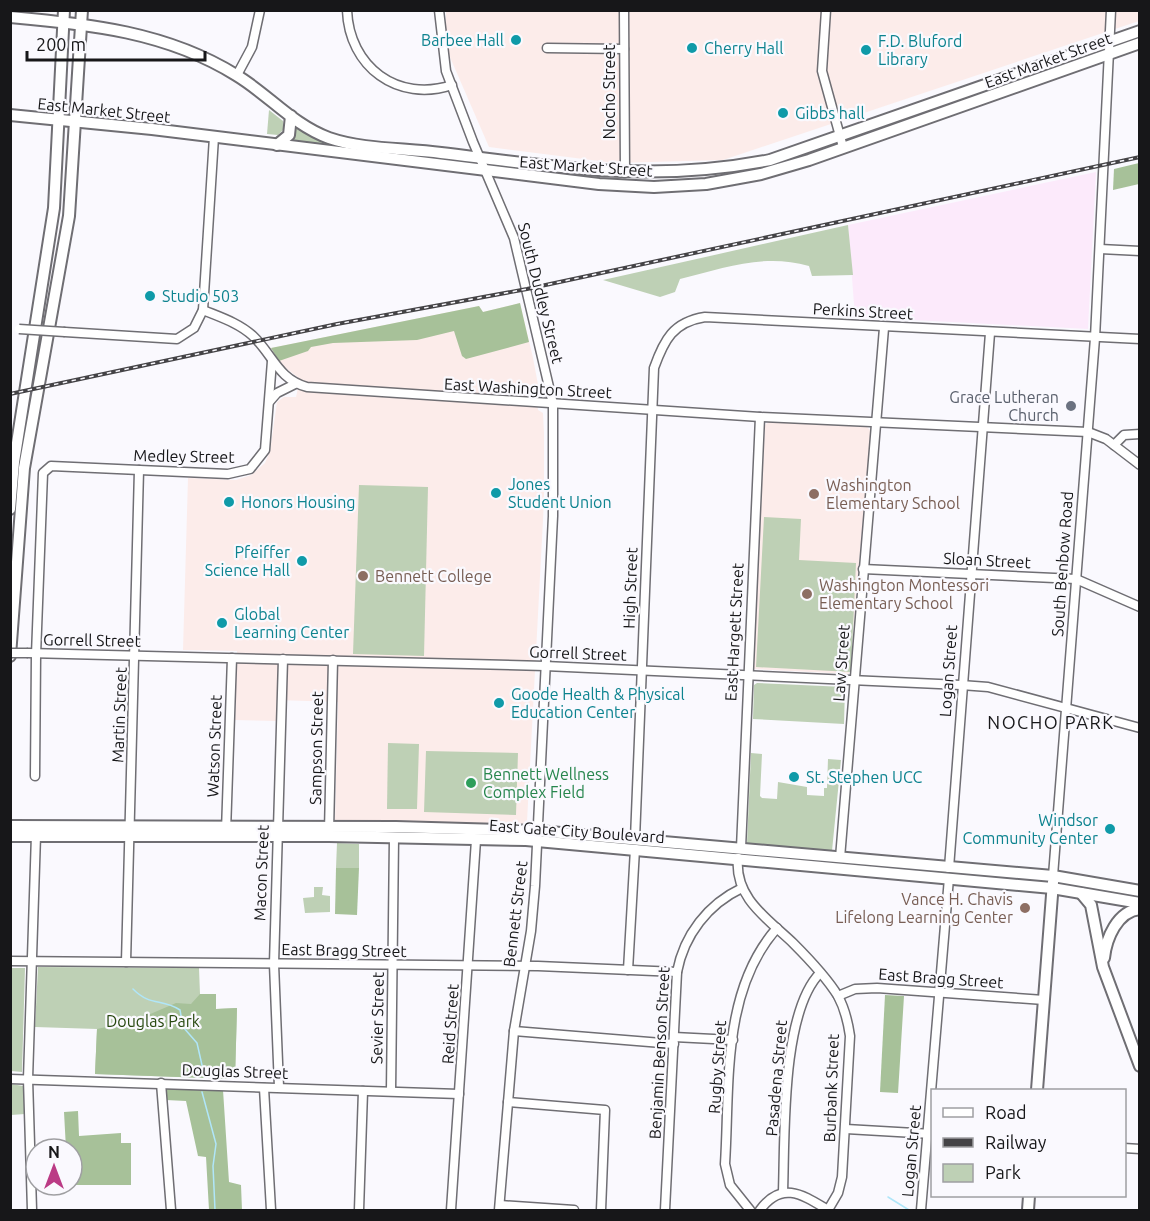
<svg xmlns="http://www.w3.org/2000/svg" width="1150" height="1221" viewBox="0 0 1150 1221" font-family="Ubuntu,sans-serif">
  <rect width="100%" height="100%" fill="#faf9fe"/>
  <path fill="#fceafb" d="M1096 172 1088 329 855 317 848 225Z"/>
  <g fill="#fcecea">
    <path d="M446 11H1139V21L723 160 615 163 489 147 446 48Z"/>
    <path d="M520 303 533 358 539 390 536 393 538 410 543 413 544 433V501L527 822 524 824 335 821 338 702 277 700 276 721 235 720 237 651 183 650 188 478 236 480 251 475 265 463 270 451 277 402 284 397H296L300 379 282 365 271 348 479 306 483 312Z"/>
    <path d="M770 421 867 427 871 431 849 674 753 669 765 425Z"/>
  </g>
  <g fill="#bed0b5">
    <path d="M269 110 283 121 284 129 278 135 267 134Z"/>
    <path d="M296 126 332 143 327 147 290 141Z"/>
    <path d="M848 225 853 275 812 276 809 266C764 253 724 268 680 279L675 292 660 297 603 280Z"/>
    <path d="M359 485 428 487 424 656 353 654Z"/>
    <path d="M764 517 801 519 799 560 856 563 851 672 756 667Z"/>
    <path d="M757 683 845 687 844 724 753 719 754 685Z"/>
    <path d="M388 743 419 744 417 809H387Z"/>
    <path d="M426 751 518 753 516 815 424 812Z"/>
    <path d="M751 753 762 754 760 796 762 798 777 799 778 782 807 787V795L824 796V788H827L828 759 841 760 832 851 747 843Z"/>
    <path d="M337 843 359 844V868H336Z"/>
    <path d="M314 887H323L322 895 330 896V912L305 913 303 898 314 897Z"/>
    <path d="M38 967 199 968 200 994H216V1009L237 1008 235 1079 95 1074 97 1029 35 1027Z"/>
    <path d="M11 968H25L22 1072 11 1071Z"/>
    <path d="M11 1084 23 1086 25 1114 11 1115Z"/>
  </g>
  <g fill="#a7c199">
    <path d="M1139 163V184L1113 190 1114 169Z"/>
    <path d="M520 303 529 342 466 359 462 356 454 331 417 340 333 343 311 347 308 351 279 361 271 348 479 306 483 312Z"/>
    <path d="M336 868H359L357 915 335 914Z"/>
    <path d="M200 994H216V1009L237 1008 235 1079 95 1074 97 1029 134 1021 176 1003 191 1004Z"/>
    <path d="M885 995 904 996 898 1093 880 1092Z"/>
    <path d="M165 1088 223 1090 229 1182 241 1185 242 1210H209L206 1157 198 1156 186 1101 166 1100Z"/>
    <path d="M78 1111 79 1136 121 1133V1143H131V1185H72V1149H66L64 1112Z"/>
  </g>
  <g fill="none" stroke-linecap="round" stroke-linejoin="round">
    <g stroke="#b0e6f9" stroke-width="1.5">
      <path d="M133 989C151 1007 161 998 180 1010L183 1027 197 1043 204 1074"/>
      <path d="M202 1092 216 1144 213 1166 215 1210"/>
      <path d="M888 1197 909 1210"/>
    </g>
    <g stroke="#6f6e73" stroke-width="11">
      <g id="minor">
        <path d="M347 10C349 67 398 103 452 85"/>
        <path d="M439 10 446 71 473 142 514 238 553 404V516L535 886 531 931 514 1031 499 1210"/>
        <path d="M624 10 625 173"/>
        <path d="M826 10 822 71 843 147"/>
        <path d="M547 48 624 49"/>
        <path d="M237 75 252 47 260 10"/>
        <path d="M1100 249 1140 251"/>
        <path d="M203 310C220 317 239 323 253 336 273 355 278 379 307 387L760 417 1088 432 1106 439 1140 465"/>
        <path d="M65 332 177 339 194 328 203 310 214 137"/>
        <path d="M270 401 277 393 295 384"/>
        <path d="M1114 445 1124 435 1140 434"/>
        <path d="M863 569 1076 579 1140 607"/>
        <path d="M28 653 545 666 961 685 988 687 1140 728"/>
        <path d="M35 776 36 655 43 473 51 466 228 474 250 469 265 450 272 361"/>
        <path d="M226 831 232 658"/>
        <path d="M329 831 333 660"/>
        <path d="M635 839 654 368C664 340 673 322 705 317L1140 339"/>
        <path d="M741 848 760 417"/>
        <path d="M738 858C734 898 768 919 793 943 809 959 827 978 838 996 845 1009 848 1022 850 1036L842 1177 838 1193 828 1210"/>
        <path d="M840 858 884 328"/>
        <path d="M949 868 990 333"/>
        <path d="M1053 876 1095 338 1111 10"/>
        <path d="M10 961 538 966 677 972"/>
        <path d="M126 962 139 470"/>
        <path d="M628 970 635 849"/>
        <path d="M838 996 855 989 877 988 1044 1000"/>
        <path d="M514 1031 674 1044"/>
        <path d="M674 1037 733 1040"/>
        <path d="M10 1079 459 1094"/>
        <path d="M161 1083 171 1210"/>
        <path d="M279 1087 274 964 283 659"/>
        <path d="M264 1088 271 1210"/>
        <path d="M391 1091 394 838"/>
        <path d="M508 1102 605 1110 601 1210"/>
        <path d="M846 1129 932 1134"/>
        <path d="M1124 1148 1140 1149"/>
        <path d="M783 1192C785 1136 781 1013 820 973"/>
        <path d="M500 1205 574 1210"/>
        <path d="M32 1210 28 1079 36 835"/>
        <path d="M359 1210 363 1091"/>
        <path d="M451 1210 476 840"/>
        <path d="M665 1210 677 972C684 935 708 904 742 888"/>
        <path d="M750 1210 730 1185 725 1164C730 1086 721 991 777 928"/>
        <path d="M760 1210C782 1180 803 1195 828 1210"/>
        <path d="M921 1210 949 878"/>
      </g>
    </g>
    <g stroke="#6f6e73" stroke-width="14">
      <g id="major">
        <path d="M10 17C89 24 167 32 236 75 268 94 293 125 329 138 364 150 405 148 441 153 558 167 652 183 770 160L1140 31"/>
        <path d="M10 115 152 129 599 184 654 187 706 184 761 174 809 160 1140 43"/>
        <path d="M277 145 289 135 291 116"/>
        <path d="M10 509 14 462 54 208 64 10"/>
        <path d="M10 656 24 468 69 216 82 10"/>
        <path d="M10 826 396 827 538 831 1053 876 1140 891"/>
        <path d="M10 836H329L526 840 1052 888 1140 903"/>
        <path d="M1081 893 1091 905 1103 967 1140 1066"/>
        <path d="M1104 958C1106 939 1117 911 1140 909"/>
        <path d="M1037 1090 1053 882"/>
        <path d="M1028 1210 1029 1196"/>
      </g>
    </g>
    <use href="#minor" stroke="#fff" stroke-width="8"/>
    <use href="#major" stroke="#fff" stroke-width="10"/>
    <g stroke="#444346" stroke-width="4">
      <path id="rail" d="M10 394 337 324 527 289 1140 157"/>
    </g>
    <use href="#rail" stroke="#faf9fe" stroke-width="1.5" stroke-dasharray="4.5" stroke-linecap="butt"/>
    <g stroke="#6f6e73" stroke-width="11" stroke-linecap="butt">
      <g id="minor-bridge">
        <path d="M19 329 65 332"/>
        <path d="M10 653H28"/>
      </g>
    </g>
    <use href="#minor-bridge" stroke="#fff" stroke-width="8"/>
  </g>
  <g fill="#0f9aa8" stroke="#faf9fe" stroke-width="2">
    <circle cx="516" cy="40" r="6"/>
    <circle cx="692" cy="48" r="6"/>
    <circle cx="866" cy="50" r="6"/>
    <circle cx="783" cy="113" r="6"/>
    <circle cx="150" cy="296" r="6"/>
    <circle cx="496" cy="493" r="6"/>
    <circle cx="229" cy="502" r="6"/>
    <circle cx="302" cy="561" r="6"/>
    <circle cx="222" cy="623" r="6"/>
    <circle cx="499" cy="703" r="6"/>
    <circle cx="794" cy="777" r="6"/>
    <circle cx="1110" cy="829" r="6"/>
  </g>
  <circle fill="#6b7280" stroke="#faf9fe" stroke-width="2" cx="1071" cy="406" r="6"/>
  <g fill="#8d6e63" stroke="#faf9fe" stroke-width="2">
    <circle cx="814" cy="494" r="6"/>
    <circle cx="363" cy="576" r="6"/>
    <circle cx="807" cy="594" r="6"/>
    <circle cx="1025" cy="908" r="6"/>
  </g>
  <circle fill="#2e9e5b" stroke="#faf9fe" stroke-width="2" cx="471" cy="783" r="6"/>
  <g text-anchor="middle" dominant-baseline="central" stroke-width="4.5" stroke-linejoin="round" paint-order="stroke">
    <g font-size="16" fill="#0d838f" stroke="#faf9fe" text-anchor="start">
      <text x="504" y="40" text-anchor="end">Barbee Hall</text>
      <text x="878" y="41">F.D. Bluford<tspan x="878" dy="18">Library</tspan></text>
      <text x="704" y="48">Cherry Hall</text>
      <text x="795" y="113">Gibbs hall</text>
      <text x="162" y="296">Studio 503</text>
      <text x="508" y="484">Jones<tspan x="508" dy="18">Student Union</tspan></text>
      <text x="241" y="502">Honors Housing</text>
      <text x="290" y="552" text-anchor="end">Pfeiffer<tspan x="290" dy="18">Science Hall</tspan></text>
      <text x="234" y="614">Global<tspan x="234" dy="18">Learning Center</tspan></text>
      <text x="511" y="694">Goode Health &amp; Physical<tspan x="511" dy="18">Education Center</tspan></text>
      <text x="806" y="777">St. Stephen UCC</text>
      <text x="1098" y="820" text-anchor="end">Windsor<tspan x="1098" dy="18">Community Center</tspan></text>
    </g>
    <g font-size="16" fill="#171719" stroke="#faf9fe">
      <text transform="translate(1048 60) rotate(-20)">East Market Street</text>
      <text transform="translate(609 92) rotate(-90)">Nocho Street</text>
      <text transform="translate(104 110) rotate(6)">East Market Street</text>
      <text transform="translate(586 166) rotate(4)">East Market Street</text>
      <text transform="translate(541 293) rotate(76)">South Dudley Street</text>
      <text transform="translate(863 311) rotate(3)">Perkins Street</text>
      <text transform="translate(528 388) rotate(3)">East Washington Street</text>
      <text transform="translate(184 456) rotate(1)">Medley Street</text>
      <text transform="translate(987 560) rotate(3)">Sloan Street</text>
      <text transform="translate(1062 564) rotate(-86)">South Benbow Road</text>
      <text transform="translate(630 588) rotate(-88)">High Street</text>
      <text transform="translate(734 632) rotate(-87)">East Hargett Street</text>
      <text transform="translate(92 640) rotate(1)">Gorrell Street</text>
      <text transform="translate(578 653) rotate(2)">Gorrell Street</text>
      <text transform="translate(841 663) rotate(-86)">Law Street</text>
      <text transform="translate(948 671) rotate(-86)">Logan Street</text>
      <text transform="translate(119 715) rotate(-88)">Martin Street</text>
      <text transform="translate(214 746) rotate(-88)">Watson Street</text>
      <text transform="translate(316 748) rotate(-89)">Sampson Street</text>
      <text transform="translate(577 831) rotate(4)">East Gate City Boulevard</text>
      <text transform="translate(261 873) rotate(-88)">Macon Street</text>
      <text transform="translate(515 914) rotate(-83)">Bennett Street</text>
      <text transform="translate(344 950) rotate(1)">East Bragg Street</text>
      <text transform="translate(941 978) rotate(4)">East Bragg Street</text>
      <text transform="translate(377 1018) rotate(-89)">Sevier Street</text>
      <text transform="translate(450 1024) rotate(-86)">Reid Street</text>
      <text transform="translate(659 1053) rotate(-87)">Benjamin Benson Street</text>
      <text transform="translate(717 1067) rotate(-86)">Rugby Street</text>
      <text transform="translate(235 1071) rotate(2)">Douglas Street</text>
      <text transform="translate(776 1078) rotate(-85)">Pasadena Street</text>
      <text transform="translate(831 1088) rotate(-88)">Burbank Street</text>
      <text transform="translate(911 1151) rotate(-85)">Logan Street</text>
    </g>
    <g font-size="16" fill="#5b616d" stroke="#faf9fe" text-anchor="end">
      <text x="1059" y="397">Grace Lutheran<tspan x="1059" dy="18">Church</tspan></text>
    </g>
    <g font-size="16" fill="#785e54" stroke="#faf9fe" text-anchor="start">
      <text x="826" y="485">Washington<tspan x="826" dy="18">Elementary School</tspan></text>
      <text x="375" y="576">Bennett College</text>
      <text x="819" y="585">Washington Montessori<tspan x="819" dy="18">Elementary School</tspan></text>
      <text x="1013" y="899" text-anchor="end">Vance H. Chavis<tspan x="1013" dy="18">Lifelong Learning Center</tspan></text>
    </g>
    <g font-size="16" fill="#27864d" stroke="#faf9fe" text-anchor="start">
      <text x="483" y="774">Bennett Wellness<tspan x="483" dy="18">Complex Field</tspan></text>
    </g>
    <g font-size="16" fill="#27480f" stroke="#faf9fe">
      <text x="153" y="1021">Douglas Park</text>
    </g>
    <g font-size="18" letter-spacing="1.5" fill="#171719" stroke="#faf9fe">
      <text x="1051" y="722">NOCHO PARK</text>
    </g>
  </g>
  <rect width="1150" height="1221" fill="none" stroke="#171719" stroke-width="24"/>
  <rect x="931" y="1089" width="195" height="108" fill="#faf9fe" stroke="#9f9fa2" stroke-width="1.5"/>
  <rect x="943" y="1108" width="30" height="9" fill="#ffffff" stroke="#9f9fa2" stroke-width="1.5"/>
  <text x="985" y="1119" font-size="18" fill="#171719">Road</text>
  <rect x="943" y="1138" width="30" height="9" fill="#444346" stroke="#9f9fa2" stroke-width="1.5"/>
  <text x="985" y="1149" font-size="18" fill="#171719">Railway</text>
  <rect x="943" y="1164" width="30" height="18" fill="#bed0b5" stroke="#9f9fa2" stroke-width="1.5"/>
  <text x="985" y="1179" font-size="18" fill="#171719">Park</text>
  <g transform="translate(54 1167)"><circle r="28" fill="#faf9fe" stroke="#9f9fa2" stroke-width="1.5"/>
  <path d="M0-4.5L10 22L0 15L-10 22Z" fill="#bb3b85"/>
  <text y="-9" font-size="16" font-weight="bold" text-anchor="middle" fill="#171719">N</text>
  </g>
  <path d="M27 51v9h178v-9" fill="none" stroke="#171719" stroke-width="3"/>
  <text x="36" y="51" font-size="18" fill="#171719" stroke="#faf9fe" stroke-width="4.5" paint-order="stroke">200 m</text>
</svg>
